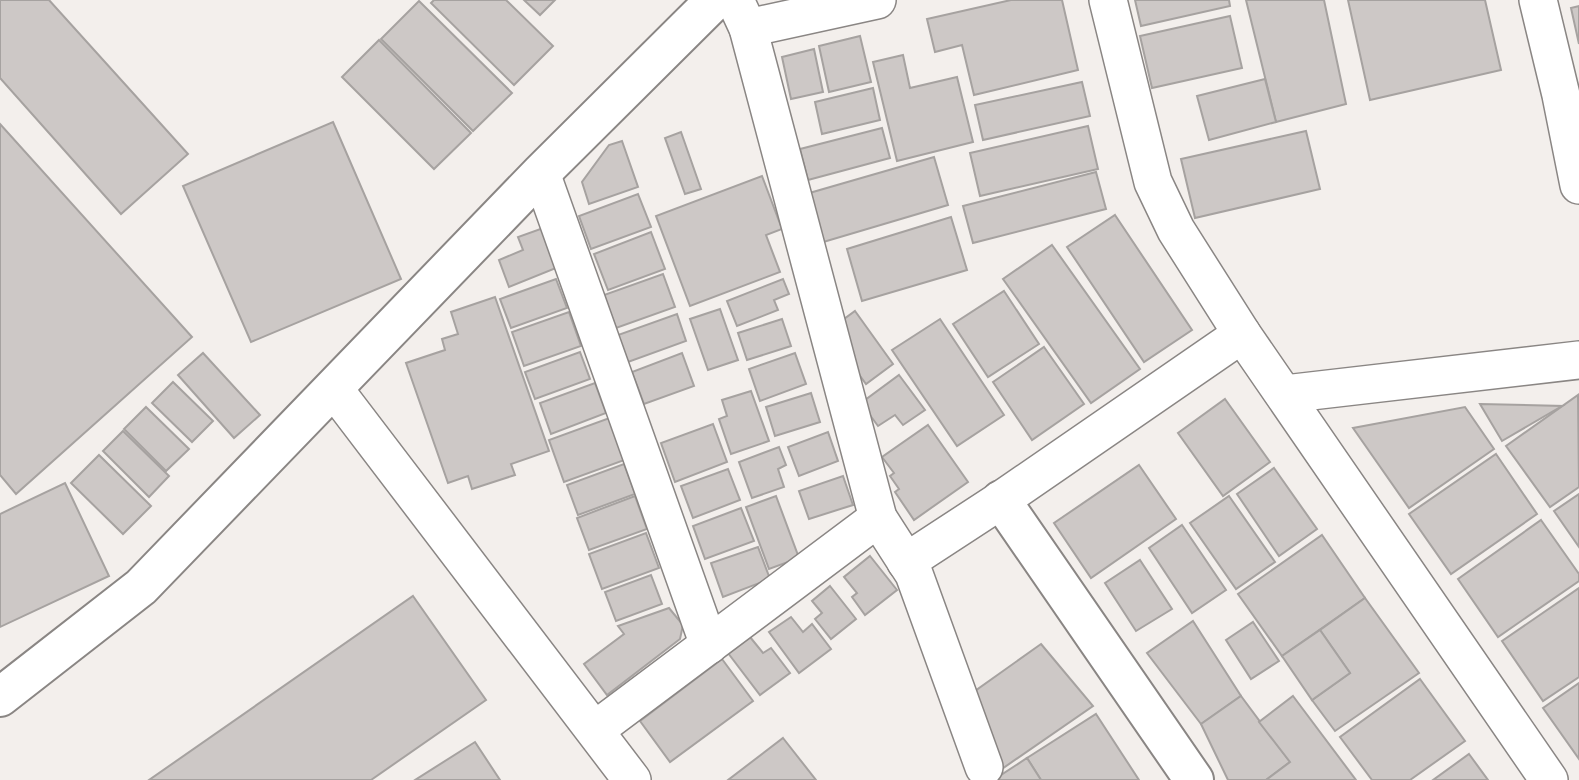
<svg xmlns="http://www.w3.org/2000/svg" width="1579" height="780" viewBox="0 0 1579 780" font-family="'Roboto Condensed',sans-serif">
  <rect width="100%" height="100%" fill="#f3efec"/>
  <g fill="#cdc8c6" stroke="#a6a2a0" stroke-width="2">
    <path d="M0 0H49L188 154 121 214 0 78Z"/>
    <path d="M434 0H506L553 46 514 85 431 3Z"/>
    <path d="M524 0H555L540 15Z"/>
    <path d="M1011 0H1062L1078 70 974 95 962 45 935 52 927 19Z"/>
    <path d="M1135 0H1229L1230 6 1141 26Z"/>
    <path d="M1246 0H1324L1346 104 1276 122Z"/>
    <path d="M1348 0H1485L1501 70 1370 100Z"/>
    <path d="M419 1 512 93 473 131 381 39Z"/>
    <path d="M1579 6V44L1571 8Z"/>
    <path d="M1230 16 1242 68 1152 88 1140 36Z"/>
    <path d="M860 36 871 82 829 92 819 46Z"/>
    <path d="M379 40 471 133 434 169 342 77Z"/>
    <path d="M814 49 823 92 791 99 782 57Z"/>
    <path d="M903 55 910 88 957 77 973 142 897 161 873 62Z"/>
    <path d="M1265 79 1276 122 1209 140 1197 96Z"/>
    <path d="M1082 82 1090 116 983 140 975 105Z"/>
    <path d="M873 88 880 120 822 134 815 102Z"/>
    <path d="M333 122 401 279 251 342 183 186Z"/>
    <path d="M0 124 192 337 16 494 0 475Z"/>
    <path d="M1088 126 1098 169 980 196 970 153Z"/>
    <path d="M882 128 890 158 808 180 800 149Z"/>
    <path d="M1306 131 1320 189 1195 218 1181 159Z"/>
    <path d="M681 132 701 189 685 194 665 138Z"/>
    <path d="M622 141 638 187 589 204 582 182 609 145Z"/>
    <path d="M934 157 948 205 820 243 806 194Z"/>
    <path d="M1096 172 1106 209 973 243 963 206Z"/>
    <path d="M762 176 782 229 766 235 780 272 690 306 656 216Z"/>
    <path d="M638 194 651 227 591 249 579 216Z"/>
    <path d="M1115 215 1192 330 1144 362 1067 247Z"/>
    <path d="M951 217 967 270 862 301 847 249Z"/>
    <path d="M546 227 561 266 509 287 499 260 523 250 518 237Z"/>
    <path d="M651 232 665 269 608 290 594 254Z"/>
    <path d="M1052 245 1140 369 1091 403 1003 279Z"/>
    <path d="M663 274 675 307 616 328 604 295Z"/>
    <path d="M556 279 567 308 511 328 500 299Z"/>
    <path d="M783 279 789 294 774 300 778 310 737 326 727 301Z"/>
    <path d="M1004 291 1039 344 988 377 953 324Z"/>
    <path d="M495 297 549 451 511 464 515 475 472 489 468 476 448 483 406 363 445 350 442 339 458 334 451 312Z"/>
    <path d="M720 309 738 360 708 370 690 319Z"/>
    <path d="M855 311 893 364 866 384 847 358 840 322Z"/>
    <path d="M569 312 581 346 524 366 512 332Z"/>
    <path d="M677 314 686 341 628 362 618 335Z"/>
    <path d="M782 319 791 346 747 360 738 333Z"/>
    <path d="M940 319 1004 415 957 446 892 350Z"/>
    <path d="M1044 347 1084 404 1032 440 993 382Z"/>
    <path d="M580 352 590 379 535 399 525 372Z"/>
    <path d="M203 353 260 415 234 438 178 375Z"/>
    <path d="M682 353 694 386 644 404 632 372Z"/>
    <path d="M795 353 806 384 760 401 749 369Z"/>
    <path d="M899 375 925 410 903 425 895 415 878 426 861 403Z"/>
    <path d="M173 382 213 421 192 442 152 403Z"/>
    <path d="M595 383 606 413 551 434 540 403Z"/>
    <path d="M751 391 769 441 731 454 719 419 727 416 722 400Z"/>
    <path d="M811 393 820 422 775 436 766 407Z"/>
    <path d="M1578 395 1579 487 1550 507 1506 446Z"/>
    <path d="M1225 399 1270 462 1223 496 1178 433Z"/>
    <path d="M1480 404 1562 406 1502 441Z"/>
    <path d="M146 407 189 449 166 471 124 429Z"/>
    <path d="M1465 407 1494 449 1409 508 1353 428Z"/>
    <path d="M615 416 630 458 564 482 549 440Z"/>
    <path d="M713 424 727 462 675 482 661 443Z"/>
    <path d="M928 425 968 482 914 520 895 492 899 489 890 476 894 473 882 457Z"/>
    <path d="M123 431 169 476 149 497 103 451Z"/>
    <path d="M828 432 838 461 799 476 788 447Z"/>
    <path d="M779 447 786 465 778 469 784 487 752 498 739 462Z"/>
    <path d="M1496 454 1537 514 1451 574 1409 514Z"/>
    <path d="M99 455 151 506 123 534 71 483Z"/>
    <path d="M624 464 635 494 578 515 567 485Z"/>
    <path d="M1139 465 1176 519 1091 578 1054 523Z"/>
    <path d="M1274 468 1317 529 1279 556 1237 494Z"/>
    <path d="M728 469 740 500 693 518 681 486Z"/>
    <path d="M843 476 853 505 809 519 799 491Z"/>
    <path d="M65 483 109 576 0 627V514Z"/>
    <path d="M1579 494V547L1554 511Z"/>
    <path d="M635 496 647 529 589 550 577 518Z"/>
    <path d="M776 496 799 558 769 569 746 507Z"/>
    <path d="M1229 496 1275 562 1236 589 1190 523Z"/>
    <path d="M741 508 754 541 705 559 693 526Z"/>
    <path d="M1541 520 1579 574V581L1498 637 1458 579Z"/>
    <path d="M1182 525 1226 590 1192 613 1149 548Z"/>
    <path d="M646 533 659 568 602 589 589 554Z"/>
    <path d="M1322 535 1365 598 1282 656 1238 594Z"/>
    <path d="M758 547 770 579 723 597 711 563Z"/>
    <path d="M870 556 897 590 865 615 852 597 857 593 844 577Z"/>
    <path d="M1140 560 1172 609 1136 631 1105 583Z"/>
    <path d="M651 575 662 604 616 621 605 592Z"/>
    <path d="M830 586 856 619 831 639 815 619 822 613 812 601Z"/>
    <path d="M1579 588V677L1543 701 1502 641Z"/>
    <path d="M413 596 486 700 371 780H149Z"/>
    <path d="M1365 598 1419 673 1335 731 1312 700 1350 673 1320 630Z"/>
    <path d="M669 608 683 625 680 639 607 695 584 664 624 634 618 626Z"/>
    <path d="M791 617 803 632 812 624 831 649 799 673 769 632Z"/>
    <path d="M1193 621 1241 696 1201 724 1147 653Z"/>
    <path d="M1253 622 1279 661 1251 679 1226 640Z"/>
    <path d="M1320 630 1350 673 1312 700 1282 656Z"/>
    <path d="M750 637 763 653 771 648 790 673 760 695 728 653Z"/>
    <path d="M1041 644 1093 706 996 773 975 691Z"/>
    <path d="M722 659 753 701 670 762 640 721Z"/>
    <path d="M1420 679 1465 741 1410 780H1372L1340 737Z"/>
    <path d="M1579 683V759L1543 708Z"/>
    <path d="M1241 696 1290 762 1266 780H1228L1201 724Z"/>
    <path d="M1293 696 1356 780H1266L1290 762 1259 722Z"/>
    <path d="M1096 714 1139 780H1041L1027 758Z"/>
    <path d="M783 738 816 780H728Z"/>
    <path d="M475 742 500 780H415Z"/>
    <path d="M1469 754 1488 780H1433Z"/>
    <path d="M1027 758 1041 780H996L995 779Z"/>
  </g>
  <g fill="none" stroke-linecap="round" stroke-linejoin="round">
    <g stroke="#8a8684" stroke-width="40">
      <g id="minor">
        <path d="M735 0 748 28 878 518 914 574 984 767"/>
        <path d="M1108 0 1153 182 1176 230 1242 334 1549 780"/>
        <path d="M1538 0 1561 95 1579 185"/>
        <path d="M748 28 877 0"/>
        <path d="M541 173 709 645"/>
        <path d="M334 389 632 780"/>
        <path d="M1285 394 1579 360"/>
        <path d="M906 562 1001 500 1242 334"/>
        <path d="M595 730 878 518"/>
      </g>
    </g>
    <g stroke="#8a8684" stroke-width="42">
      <g id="tertiary">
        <path d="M1001 500 1194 780"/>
        <path d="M0 697 141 587 541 173 715 0"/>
      </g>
    </g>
    <use href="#minor" stroke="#fff" stroke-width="37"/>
    <use href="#tertiary" stroke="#fff" stroke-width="38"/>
  </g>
</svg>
